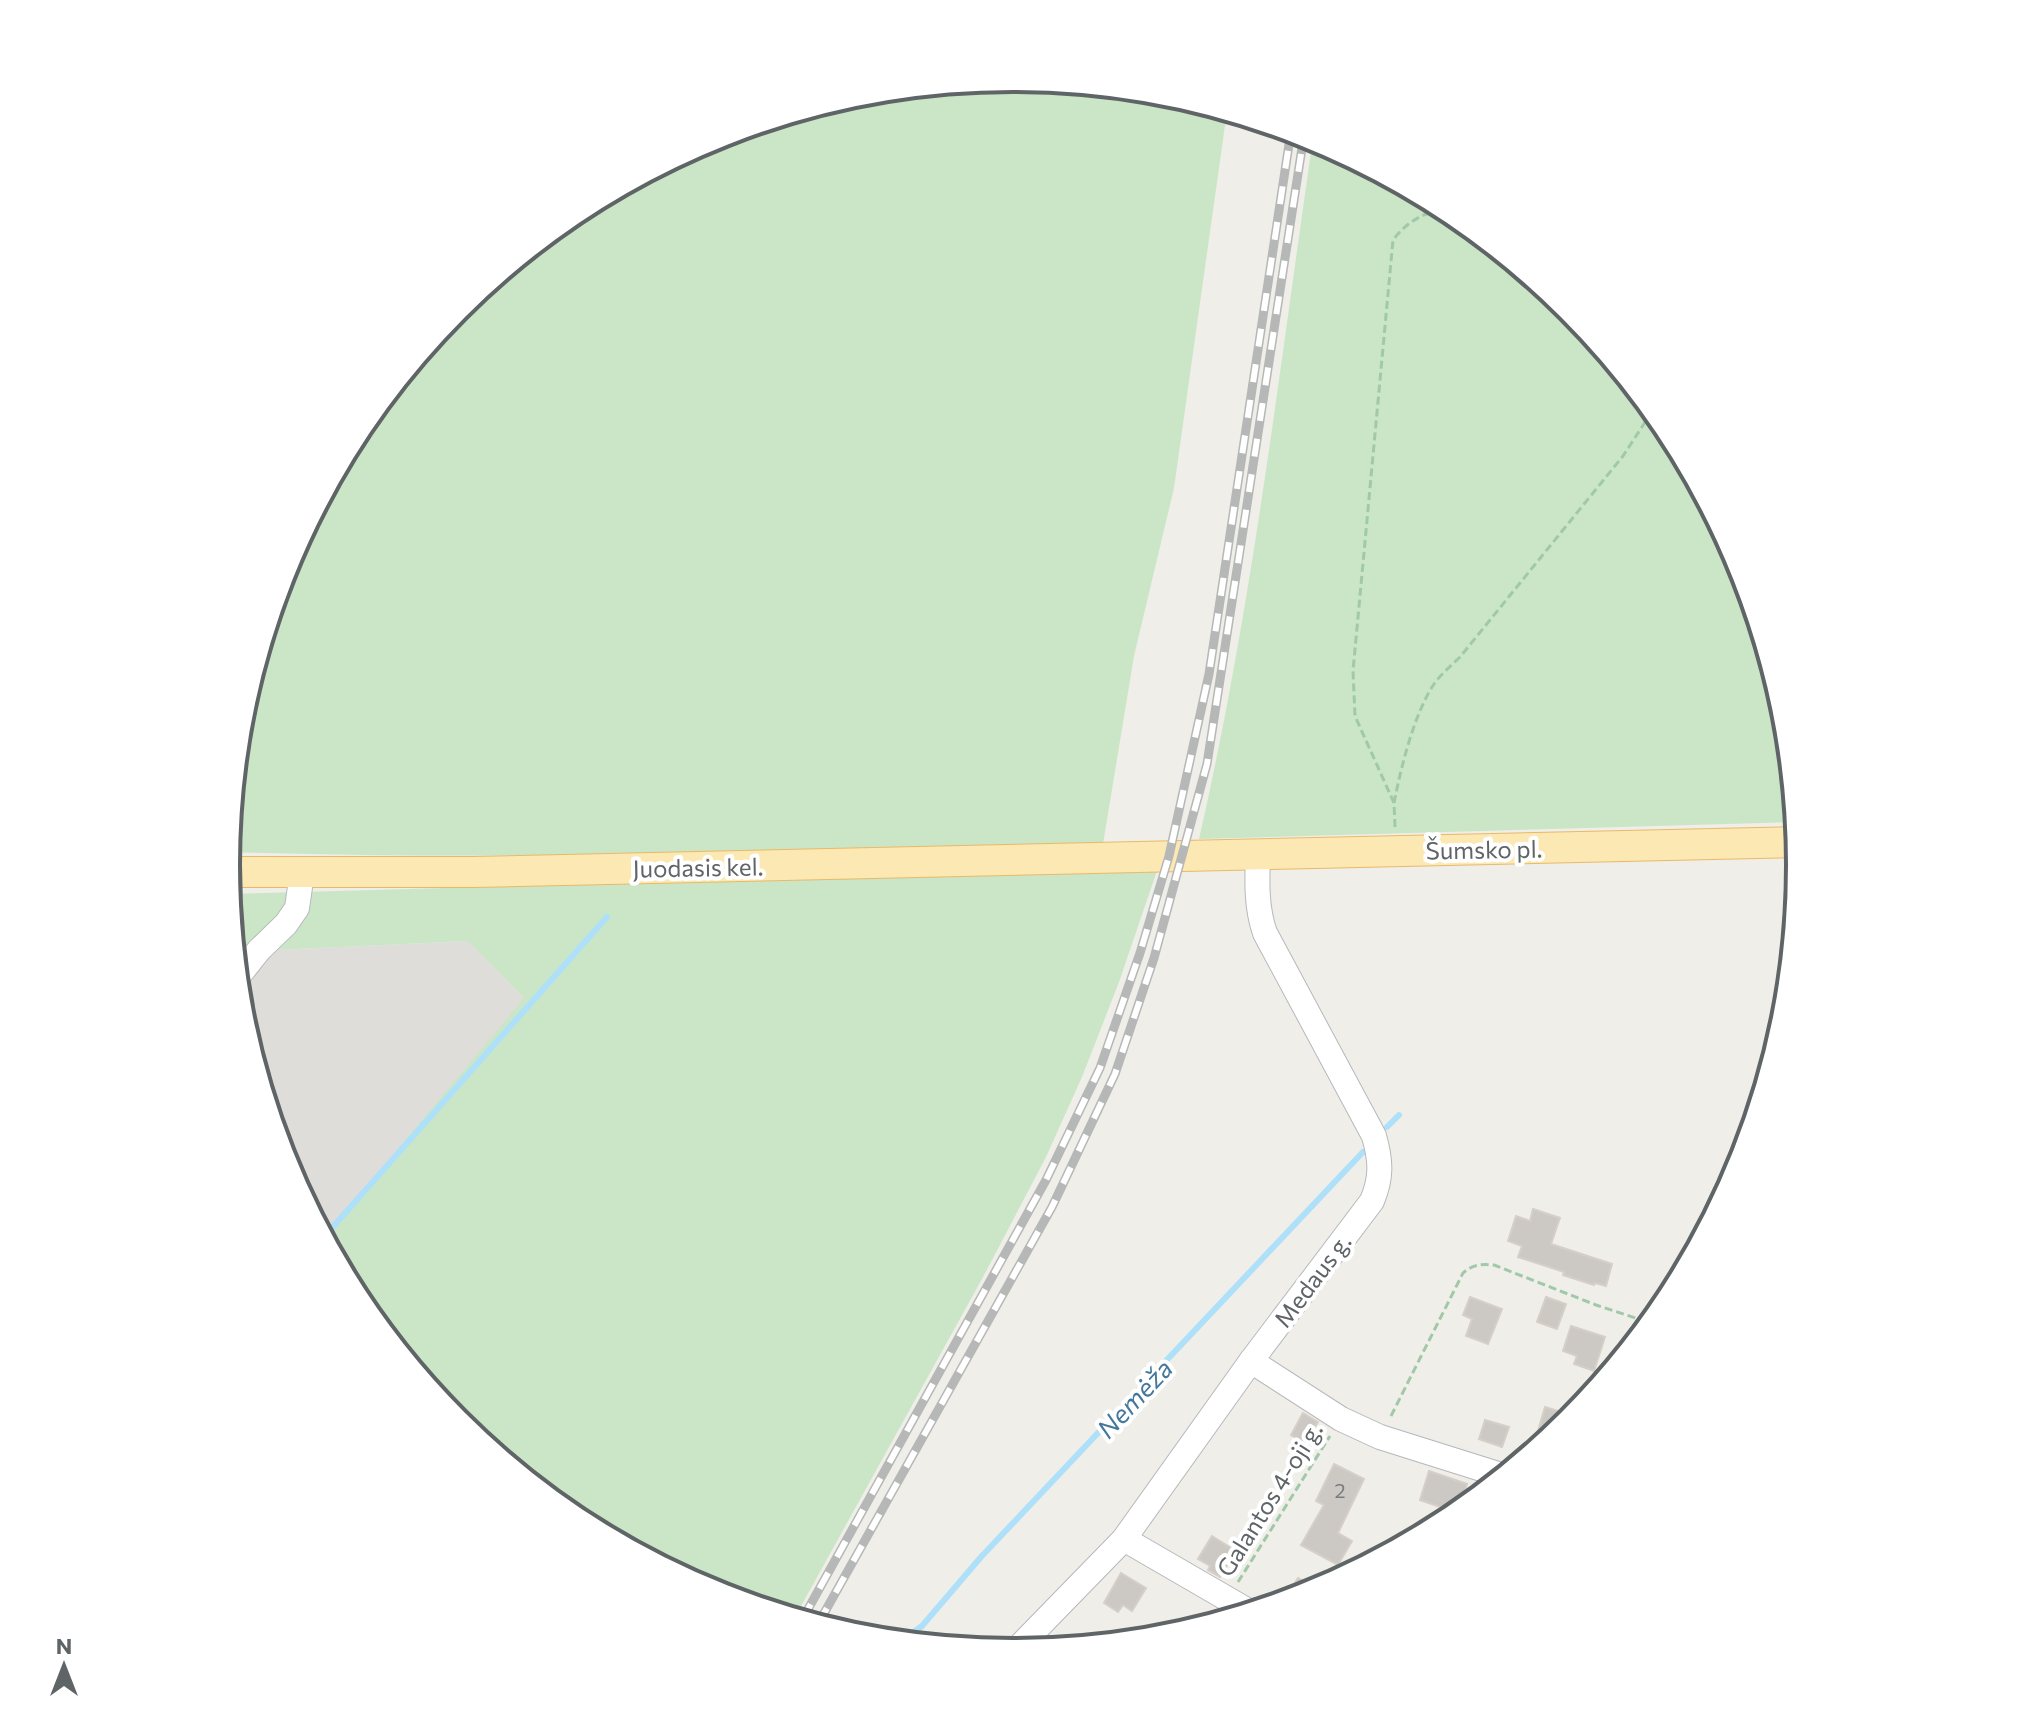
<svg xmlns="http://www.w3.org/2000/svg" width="2026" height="1730" viewBox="0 0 2026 1730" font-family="Commissioner,sans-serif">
  <rect width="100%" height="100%" fill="#f0eee8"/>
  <path fill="#dfddda" d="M469 941 525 999 324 1237 286 1166 241 1018 238 991 275 950Z"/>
  <g fill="#cae6c7">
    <path d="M1013 78 1167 93 1227 111 1174 488 1134 656 1103 844C811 851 519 861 227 852L241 711 286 563 359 427 457 308 576 210 712 138 860 93Z"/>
    <path d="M1313 138 1451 211 1570 309 1668 428 1740 564 1785 712 1796 822 1199 839C1252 608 1279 372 1313 138Z"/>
    <path d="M1158 868 1119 982 1082 1077 1046 1157 982 1279 795 1617 711 1592 575 1519 456 1421 358 1302 324 1237 524 998 468 941 275 950 238 991 229 894Z"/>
  </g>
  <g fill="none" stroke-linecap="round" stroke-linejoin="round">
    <g stroke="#aee0fa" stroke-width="6">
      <path d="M1387 1127 1399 1115"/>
      <path d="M324 1237 607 917"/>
      <path d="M902 1641 922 1626 981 1557 1363 1152"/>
    </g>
  </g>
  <g fill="#ccc9c4" stroke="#d5cfc7" stroke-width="2">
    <path d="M1533 1209 1560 1218 1551 1244 1612 1264 1606 1286 1595 1283 1594 1285 1563 1275 1564 1272 1518 1257 1522 1246 1508 1241 1516 1216 1530 1221Z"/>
    <path d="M1470 1297 1502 1309 1488 1344 1466 1336 1472 1319 1463 1315Z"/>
    <path d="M1546 1297 1566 1304 1557 1329 1537 1322Z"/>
    <path d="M1571 1326 1605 1337 1594 1371 1574 1364 1577 1356 1563 1351Z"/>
    <path d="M1545 1407 1574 1416 1552 1436 1538 1431Z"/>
    <path d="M1303 1413 1318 1422 1305 1443 1291 1435Z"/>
    <path d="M1485 1420 1509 1427 1502 1447 1479 1439Z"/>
    <path d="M1334 1464 1364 1479 1338 1533 1352 1541 1338 1565 1301 1545 1324 1505 1316 1501Z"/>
    <path d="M1429 1471 1467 1484 1458 1513 1420 1500Z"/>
    <path d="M1212 1536 1236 1551 1220 1577 1208 1570 1210 1566 1198 1559Z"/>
    <path d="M1121 1573 1146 1588 1132 1611 1123 1605 1118 1612 1104 1603Z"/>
    <path d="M1298 1578 1319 1590 1284 1601Z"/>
  </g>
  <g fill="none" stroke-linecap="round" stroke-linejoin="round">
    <g stroke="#b5b8bc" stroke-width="26">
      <g id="minor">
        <path d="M237 978 259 950 286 924 297 908 302 873"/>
        <path d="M1251 1361 1341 1419 1380 1437 1504 1476"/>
        <path d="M1124 1539 1250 1612"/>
        <path d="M1014 1652 1124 1539 1251 1361 1372 1201C1382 1177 1381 1161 1374 1136L1265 933C1256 907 1257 882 1258 854"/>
      </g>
    </g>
    <g stroke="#eab968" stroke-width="32">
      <path id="major" d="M227 872H473L1798 842"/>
    </g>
    <g stroke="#a1c9a9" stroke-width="3" stroke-dasharray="8 4" stroke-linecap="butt">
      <path d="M1394 803C1401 767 1414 714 1434 684 1441 674 1451 666 1460 657L1623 456 1653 410"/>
      <path d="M1395 827 1394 803 1355 716 1353 671 1393 240C1408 221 1423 212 1448 209"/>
      <path d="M1391 1416 1463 1273C1473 1264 1482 1264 1494 1265L1596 1305 1651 1323"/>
      <path d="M1238 1582 1330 1436"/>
    </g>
    <use href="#minor" stroke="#fff" stroke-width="24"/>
    <use href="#major" stroke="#fbe8b3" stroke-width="30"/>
    <g stroke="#b6b7b7" stroke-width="9">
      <g id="rail">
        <path d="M802 1620 1046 1180 1100 1068 1140 953 1169 856 1209 674 1291 131"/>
        <path d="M818 1624 1052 1207 1115 1074 1154 958 1207 764 1304 135"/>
      </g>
    </g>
    <use href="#rail" stroke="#fff" stroke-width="6" stroke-dasharray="18" stroke-linecap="butt"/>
  </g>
  <g text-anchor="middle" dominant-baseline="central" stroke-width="8" stroke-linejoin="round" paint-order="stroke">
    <g font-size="20" fill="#7a7d7e">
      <text x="1340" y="1490">2</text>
    </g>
    <g font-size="24" fill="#5f6467" stroke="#fff">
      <text transform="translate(1484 849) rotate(-1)">Šumsko pl.</text>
      <text transform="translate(698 867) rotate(-1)">Juodasis kel.</text>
      <text transform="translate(1312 1280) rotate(-53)">Medaus g.</text>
      <text transform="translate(1269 1499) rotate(-58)">Galantos 4-oji g.</text>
    </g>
    <g font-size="26" font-style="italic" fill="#43779b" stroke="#fff">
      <text transform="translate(1134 1398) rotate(-47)">Nemėža</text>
    </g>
  </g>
  <path d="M0 0H2026V1730H0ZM240 865a773 773 0 1 1 1546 0a773 773 0 1 1-1546 0Z" fill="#fff" fill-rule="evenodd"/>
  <path fill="none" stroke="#5f6467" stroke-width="4" d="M240 865a773 773 0 1 1 1546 0a773 773 0 1 1-1546 0Z"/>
  <g transform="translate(64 1666)" stroke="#ffffff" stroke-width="6" paint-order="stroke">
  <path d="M0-6L14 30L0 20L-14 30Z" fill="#5f6467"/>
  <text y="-12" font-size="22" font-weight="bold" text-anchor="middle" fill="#5f6467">N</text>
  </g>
</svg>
